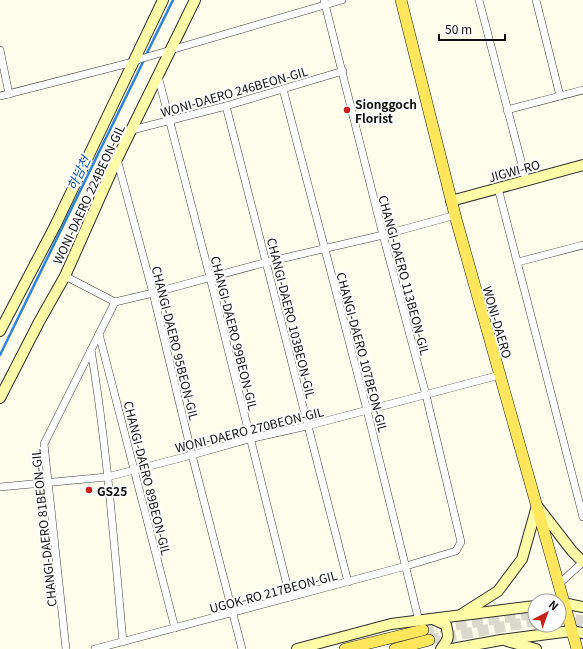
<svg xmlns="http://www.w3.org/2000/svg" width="583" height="649" viewBox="0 0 583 649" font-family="Georgia,'Noto Sans KR',serif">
  <rect width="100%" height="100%" fill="#fffdec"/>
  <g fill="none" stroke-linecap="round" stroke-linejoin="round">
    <g stroke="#2c84da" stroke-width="2.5">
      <path d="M146 55 173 0"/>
      <path d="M0 355 144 60"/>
    </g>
    <g stroke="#dbd9cb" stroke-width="11" stroke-dasharray="11 5.5" stroke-linecap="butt">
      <path d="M559 616 583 621"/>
      <path d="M423 630 535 613"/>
      <path d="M429 640 535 621"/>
    </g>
    <g stroke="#404040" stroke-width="8">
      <g id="street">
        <path d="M479 0 526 180"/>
        <path d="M536 0 560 96"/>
        <path d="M0 50 9 94"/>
        <path d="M158 76 210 277 290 597"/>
        <path d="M283 89 367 410 419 621"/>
        <path d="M0 96 133 62 140 59 342 0"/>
        <path d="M226 106C267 265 306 424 348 582"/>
        <path d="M507 110 583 90"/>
        <path d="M132 130 226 106 343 71"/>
        <path d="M117 159 153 293 192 455 242 649"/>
        <path d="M498 188 583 517"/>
        <path d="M518 262 583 245"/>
        <path d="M65 276 115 302 153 293 267 262 383 235 456 215"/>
        <path d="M99 334 175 628"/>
        <path d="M91 350C107 446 114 544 123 642"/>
        <path d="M0 487 107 477 192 455 249 439 307 426 500 375"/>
        <path d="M559 584 583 562"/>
        <path d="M66 649 44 444 115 302"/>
        <path d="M95 649 406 566 456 551 461 542 426 395 383 235 324 0"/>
      </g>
    </g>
    <g stroke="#2f2f2f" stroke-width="12">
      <g id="secondary">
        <path d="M451 201 583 165"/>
        <path d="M0 331 55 226 163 0"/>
        <path d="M0 398 39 322 65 276 117 159 195 0"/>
        <path d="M538 507 572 551 583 562"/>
        <path d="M559 603H563L583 607"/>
        <path d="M462 614 498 591 522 559 537 506"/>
        <path d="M433 619 446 625C449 637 449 639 441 649"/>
        <path d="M507 641 536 649"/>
        <path d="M297 649 391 624 535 606"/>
        <path d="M452 649 501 640 571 631 583 633"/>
      </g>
    </g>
    <g stroke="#1e1e1e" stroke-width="12">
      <g id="primary">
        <path d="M401 0 456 219 577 649"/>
        <path d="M345 649 423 630"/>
        <path d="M395 649 429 640"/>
      </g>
    </g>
    <use href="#street" stroke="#fff" stroke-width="7"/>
    <use href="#secondary" stroke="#fffda7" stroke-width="10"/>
    <use href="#primary" stroke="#ffe65c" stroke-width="11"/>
  </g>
  <g fill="#c92018" stroke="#fff" stroke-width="1.5">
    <circle cx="347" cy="110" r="4"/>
    <circle cx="89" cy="490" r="4"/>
  </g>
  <g text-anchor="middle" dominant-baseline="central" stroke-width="4" stroke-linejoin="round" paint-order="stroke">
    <g font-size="12" fill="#0d0d0d" stroke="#fff">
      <text transform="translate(234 91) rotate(-16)">WONI-DAERO 246BEON-GIL</text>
      <text transform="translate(514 170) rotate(-15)">JIGWI-RO</text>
      <text transform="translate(88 194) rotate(-65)">WONI-DAERO 224BEON-GIL</text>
      <text transform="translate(405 275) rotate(75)">CHANGI-DAERO 113BEON-GIL</text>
      <text transform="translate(292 318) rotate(76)">CHANGI-DAERO 103BEON-GIL</text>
      <text transform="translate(498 322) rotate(74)">WONI-DAERO</text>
      <text transform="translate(235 333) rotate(76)">CHANGI-DAERO 99BEON-GIL</text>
      <text transform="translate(176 343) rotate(76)">CHANGI-DAERO 95BEON-GIL</text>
      <text transform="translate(363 352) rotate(75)">CHANGI-DAERO 107BEON-GIL</text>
      <text transform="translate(249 429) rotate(-14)">WONI-DAERO 270BEON-GIL</text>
      <text transform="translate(148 478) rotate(76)">CHANGI-DAERO 89BEON-GIL</text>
      <text transform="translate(43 528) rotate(-96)">CHANGI-DAERO 81BEON-GIL</text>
      <text transform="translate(273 591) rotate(-15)">UGOK-RO 217BEON-GIL</text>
    </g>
    <g font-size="12" font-weight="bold" fill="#0d0d0d" stroke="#fff" text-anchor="start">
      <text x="355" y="103">Sionggoch<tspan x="355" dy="14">Florist</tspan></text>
      <text x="97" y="490">GS25</text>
    </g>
    <g font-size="13" font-style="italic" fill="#0b56aa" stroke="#fff">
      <text transform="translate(78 173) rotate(-64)">하남천</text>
    </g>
  </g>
  <g transform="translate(547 613) rotate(41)"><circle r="19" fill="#ffffff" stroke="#9e9e9e"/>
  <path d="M0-3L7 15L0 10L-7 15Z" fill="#c92018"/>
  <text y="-6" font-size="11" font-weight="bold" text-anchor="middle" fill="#0d0d0d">N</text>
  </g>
  <path d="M439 34v6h66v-6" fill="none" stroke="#0d0d0d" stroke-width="2"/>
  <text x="445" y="34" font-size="12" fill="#0d0d0d" stroke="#ffffff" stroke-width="3" paint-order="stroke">50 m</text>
</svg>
